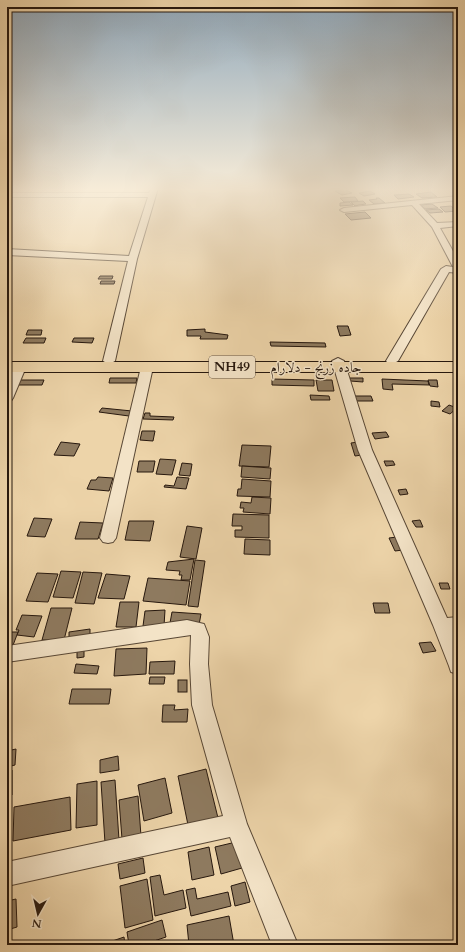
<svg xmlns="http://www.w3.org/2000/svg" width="465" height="952" viewBox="0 0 465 952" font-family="Cardo,Amiri,serif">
  <rect width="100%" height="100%" fill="#edd4a9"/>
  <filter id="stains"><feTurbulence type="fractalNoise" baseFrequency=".005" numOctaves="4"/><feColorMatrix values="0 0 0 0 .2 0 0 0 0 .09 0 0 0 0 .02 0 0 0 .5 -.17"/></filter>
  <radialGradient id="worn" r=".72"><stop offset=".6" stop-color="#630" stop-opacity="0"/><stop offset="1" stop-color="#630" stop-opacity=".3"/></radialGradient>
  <g fill="#8e7a5f" stroke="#27180e">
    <path d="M344 189 352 193 342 195 335 191Z"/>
    <path d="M370 191 375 194 364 196 359 193Z"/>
    <path d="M431 192 437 197 422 198 416 194Z"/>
    <path d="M409 194 414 197 398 199 394 195Z"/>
    <path d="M355 197 358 201 344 202 340 198Z"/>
    <path d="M376 198H379L385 203 374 204 369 200 377 199Z"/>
    <path d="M363 201 366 204 359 205 355 206 351 202Z"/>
    <path d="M349 202 353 205 340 206V203Z"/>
    <path d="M432 204 438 208 425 209 420 205Z"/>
    <path d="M451 206 457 211 445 212 440 207Z"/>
    <path d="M439 209 443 212 430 213 426 210Z"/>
    <path d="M365 212 371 218 351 220 345 214Z"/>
    <path d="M100 276H113L112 279H98Z"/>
    <path d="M101 281H115L114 284H100Z"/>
    <path d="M337 326H348L351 335 340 336Z"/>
    <path d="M205 329V332L228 335 227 339H200L201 336H187V330Z"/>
    <path d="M28 330H42L41 335H26Z"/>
    <path d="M26 338H46L44 343H23Z"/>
    <path d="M74 338H94L92 343 72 342Z"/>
    <path d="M270 342 325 343 326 347 271 346Z"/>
    <path d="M110 378H137L136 383H109Z"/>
    <path d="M350 378H363V382L350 381Z"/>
    <path d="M272 379 314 380V386L272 385Z"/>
    <path d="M382 379 428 381 429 385 392 384 393 390 383 389Z"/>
    <path d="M20 380H44L42 385H18Z"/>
    <path d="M316 380H332L334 391H318Z"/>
    <path d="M428 380H437L438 387 430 386Z"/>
    <path d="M310 395 329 396 330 400H311Z"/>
    <path d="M355 396H371L373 401H356Z"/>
    <path d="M431 401 439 402 440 407 431 406Z"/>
    <path d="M449 405 457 408 450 414 442 411Z"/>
    <path d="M102 408 132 411 129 416 99 412Z"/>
    <path d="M145 413H150V416L174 417 173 420 143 419Z"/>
    <path d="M142 431H155L153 441 140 440Z"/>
    <path d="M386 432 389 437 375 439 372 433Z"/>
    <path d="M61 442 80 444 74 456 54 455Z"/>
    <path d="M358 442 362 455 355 456 351 443Z"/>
    <path d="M242 445 271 446 269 467 239 466Z"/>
    <path d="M160 459 176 460 172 475 156 474Z"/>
    <path d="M139 461H155L153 472H137Z"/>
    <path d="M384 461H393L395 465 386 466Z"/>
    <path d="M182 463 192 464 190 476 179 475Z"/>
    <path d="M242 466 271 468 270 479 241 477Z"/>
    <path d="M98 477 113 478 109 491 87 489 91 480H96Z"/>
    <path d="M177 477 189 478 186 489 164 487 165 485 174 486Z"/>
    <path d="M242 479 271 481 270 497 237 496 238 489H241Z"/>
    <path d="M406 489 408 494 400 495 398 490Z"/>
    <path d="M252 497 271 498 270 514 243 512 244 508H240L241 502 251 503Z"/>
    <path d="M233 514 269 515V538L235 537V530H242V526H232Z"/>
    <path d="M34 518 52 519 45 537 27 536Z"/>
    <path d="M420 520 423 527H416L412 521Z"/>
    <path d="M129 521H154L150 541 125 540Z"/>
    <path d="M80 522 103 523 98 539H75Z"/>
    <path d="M187 526 202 528 196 559 180 557Z"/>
    <path d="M397 537 403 550 395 551 389 538Z"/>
    <path d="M245 539 270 540V555L244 554Z"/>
    <path d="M194 559 190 580H181L182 575H179L180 571 166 570 168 562Z"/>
    <path d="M195 560 205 561 198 607 188 606Z"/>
    <path d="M61 571 81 572 73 598 53 597Z"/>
    <path d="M83 572 102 573 94 604 75 603Z"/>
    <path d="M37 573 58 574 48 602 26 601Z"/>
    <path d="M106 574 130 576 124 599 98 598Z"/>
    <path d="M148 578 190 581 186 605 143 601Z"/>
    <path d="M439 583H448L450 589H441Z"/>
    <path d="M120 602H139L136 627H116Z"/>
    <path d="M373 603H388L390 613H375Z"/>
    <path d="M51 608H72L64 640H42Z"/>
    <path d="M165 610 164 626H143L145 611Z"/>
    <path d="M172 612 201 614 199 625 170 623Z"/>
    <path d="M22 615 42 616 34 637 17 635 19 630H16Z"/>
    <path d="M90 629V637L69 641V632Z"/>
    <path d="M7 632H18L12 648H7Z"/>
    <path d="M431 642 436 651 423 653 419 643Z"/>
    <path d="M84 648V657L77 658V649Z"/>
    <path d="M147 648 146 674 114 676 116 649Z"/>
    <path d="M175 661 174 674H149L150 662Z"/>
    <path d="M76 664 99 666 97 674 74 673Z"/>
    <path d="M150 677H165L164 684H149Z"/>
    <rect x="178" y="680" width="9" height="12"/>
    <path d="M72 689H111L109 704H69Z"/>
    <path d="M163 705H175L174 710 188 709 187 722H162Z"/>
    <path d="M16 749 15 765 7 767V751Z"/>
    <path d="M118 756 119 770 100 773V760Z"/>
    <path d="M206 769 218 818 188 825 178 776Z"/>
    <path d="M12 770V795L7 797V771Z"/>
    <path d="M165 778 172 813 144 821 138 785Z"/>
    <path d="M115 780 119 840 105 843 101 782Z"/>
    <path d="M97 781V825L76 828 77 784Z"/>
    <path d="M138 796 141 836 122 839 119 800Z"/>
    <path d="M70 797 71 830 13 841 14 807Z"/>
    <path d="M9 837V861H7V838Z"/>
    <path d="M236 842 242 868 221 874 215 847Z"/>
    <path d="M209 847 214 875 192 880 188 852Z"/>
    <path d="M143 858 145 873 120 879 118 864Z"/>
    <path d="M160 875 164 895 183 890 186 908 155 916 150 877Z"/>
    <path d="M147 879 153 920 125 928 120 886Z"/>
    <path d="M245 882 250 902 235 906 231 886Z"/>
    <path d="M195 888 197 899 228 892 231 906 191 916 186 890Z"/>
    <path d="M16 899 17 927 7 930V901Z"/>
    <path d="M229 916 234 945H189L187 925Z"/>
    <path d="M162 920 166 937 142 945H129L127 932Z"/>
    <path d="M124 937 125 945H101Z"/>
  </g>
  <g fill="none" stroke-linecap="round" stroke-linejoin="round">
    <g stroke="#584735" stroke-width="2">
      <g id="minor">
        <path d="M151 188H158L137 259 115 361 109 364 103 361 128 261 7 255V249L129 256 148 197H7V193H149Z"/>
        <path d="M458 196V200L419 204 437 223 458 222V226L440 228 458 260V273L449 272 398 361 392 364 388 363 386 361 441 269 446 266 453 267 432 227 412 205 344 212 340 210 344 208Z"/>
        <path d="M338 358 344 361 372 450 447 618 458 617V631H453L458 643V674L451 672 449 666 433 625 358 450 332 361Z"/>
        <path d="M20 364 24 365 26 367 13 398 11 401 7 402V384L14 367 16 365Z"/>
        <path d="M147 364 151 365 153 367 116 538 113 542 108 543 103 542 100 538 141 367 143 365Z"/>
        <path d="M187 620 204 624 209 637 208 664 212 705 247 824 298 945H272L230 837 7 886V862L223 816 192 705 190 664 191 635 7 662V646Z"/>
      </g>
    </g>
    <g stroke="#584735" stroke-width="2">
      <path id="tertiary" d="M7 188H12L7 192Z"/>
    </g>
    <g stroke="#27180e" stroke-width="2">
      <rect id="trunk" x="7" y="362" width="451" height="10"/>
    </g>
    <use href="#minor" fill="#f3e3c7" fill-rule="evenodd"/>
    <use href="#tertiary" fill="#f3e3c7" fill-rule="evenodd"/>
    <use href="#trunk" fill="#edd4a9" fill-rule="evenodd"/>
  </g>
  <linearGradient id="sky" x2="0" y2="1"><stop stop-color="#8fa7ba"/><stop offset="0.59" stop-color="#f7ecd8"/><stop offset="1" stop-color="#f7ecd8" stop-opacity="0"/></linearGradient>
  <rect width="465" height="321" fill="url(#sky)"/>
  <g text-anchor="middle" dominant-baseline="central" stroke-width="3" stroke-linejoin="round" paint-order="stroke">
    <rect fill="#f3e3c7" stroke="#645546" stroke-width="1" x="209" y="356" width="46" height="22" rx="3"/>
    <g font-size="13" font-weight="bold" fill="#27180e">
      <text x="232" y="367">NH49</text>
    </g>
    <g font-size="14" fill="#27180e" stroke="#f3e3c7">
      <text x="316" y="367">جاده زرنج - دلارام</text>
    </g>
  </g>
  <rect width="465" height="952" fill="none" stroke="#edd4a9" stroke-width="24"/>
  <rect x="8" y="8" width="449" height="936" fill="none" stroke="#27180e" stroke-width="2"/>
  <rect x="12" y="12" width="441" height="928" fill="none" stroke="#27180e"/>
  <g transform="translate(38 914) rotate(188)" stroke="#f3e3c7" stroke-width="3" paint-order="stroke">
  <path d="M0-3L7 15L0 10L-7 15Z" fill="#27180e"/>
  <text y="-6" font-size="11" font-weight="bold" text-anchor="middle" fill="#27180e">N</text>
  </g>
  <rect width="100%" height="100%" filter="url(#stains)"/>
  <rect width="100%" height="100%" fill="url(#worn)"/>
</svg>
